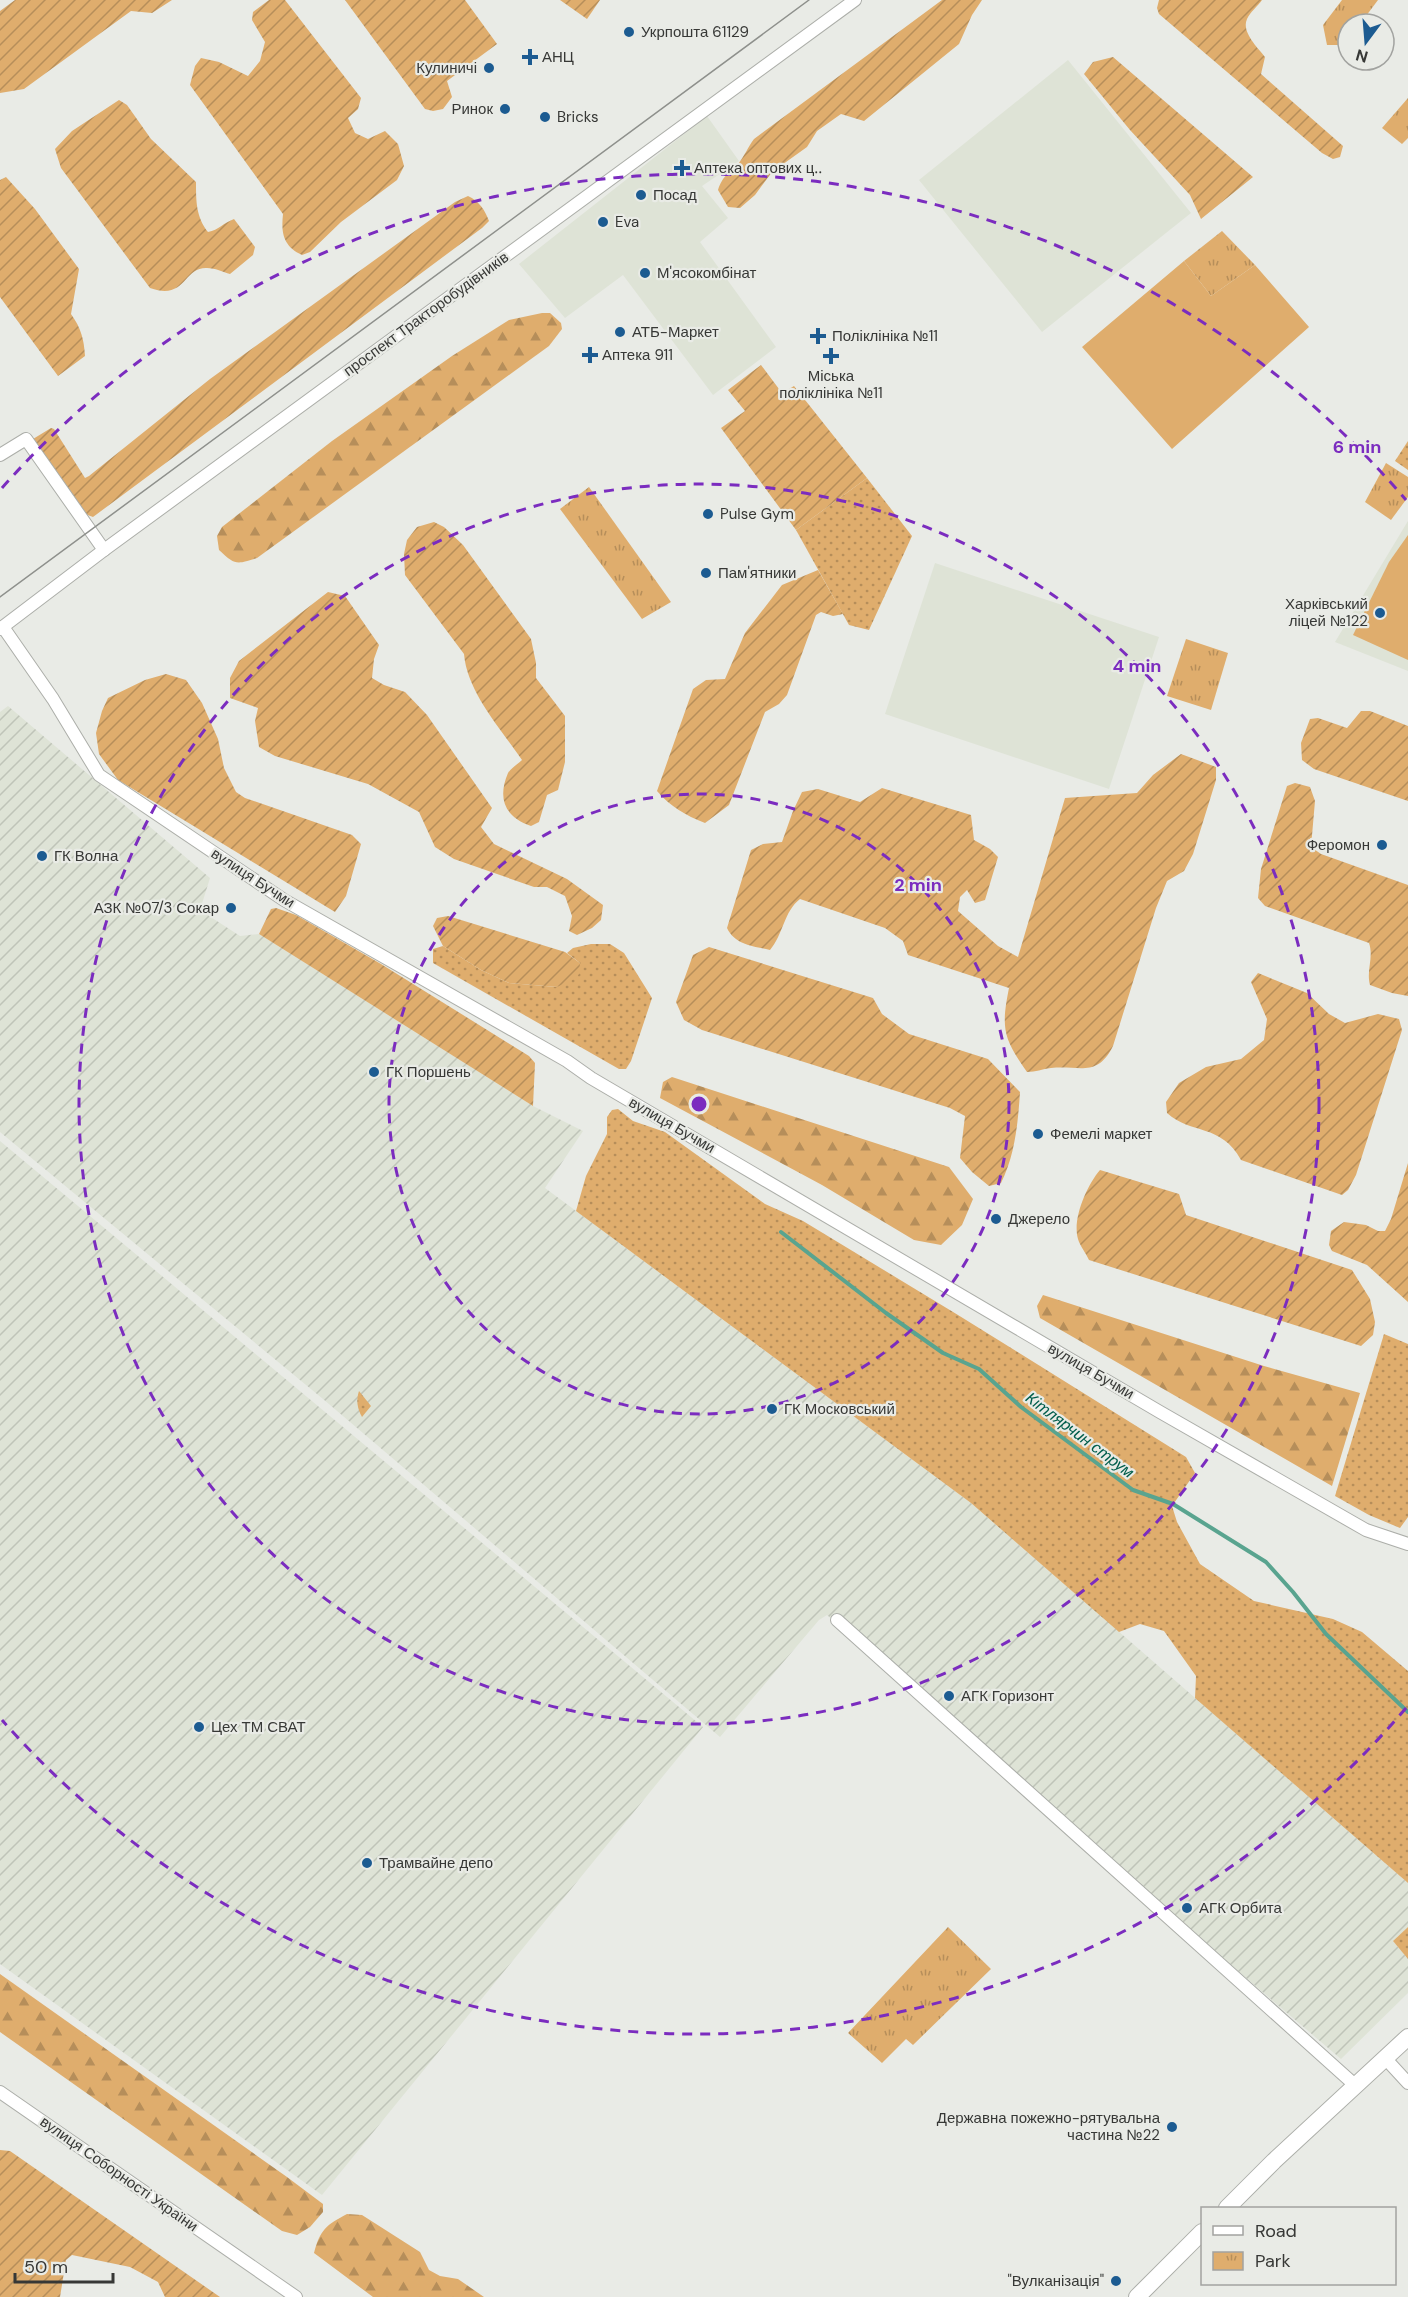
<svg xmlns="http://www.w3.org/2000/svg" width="1408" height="2297" viewBox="0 0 1408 2297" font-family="'DM Sans',sans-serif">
  <defs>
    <pattern id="industrial-furrows" width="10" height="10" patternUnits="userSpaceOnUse" patternTransform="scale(1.5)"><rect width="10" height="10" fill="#dee3d6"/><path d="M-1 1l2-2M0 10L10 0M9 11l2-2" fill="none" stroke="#bfc4b8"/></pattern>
    <pattern id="grass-dots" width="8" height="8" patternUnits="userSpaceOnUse" patternTransform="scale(1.5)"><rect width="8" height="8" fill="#dfad6d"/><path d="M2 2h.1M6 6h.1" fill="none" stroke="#b68e5a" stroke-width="1.8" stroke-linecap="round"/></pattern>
    <pattern id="forest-firs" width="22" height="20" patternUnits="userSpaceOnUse" patternTransform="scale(1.5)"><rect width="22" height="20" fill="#dfad6d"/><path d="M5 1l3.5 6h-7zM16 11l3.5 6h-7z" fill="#b68e5a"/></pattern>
    <pattern id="park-tufts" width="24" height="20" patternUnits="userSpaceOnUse" patternTransform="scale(1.5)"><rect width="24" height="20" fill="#dfad6d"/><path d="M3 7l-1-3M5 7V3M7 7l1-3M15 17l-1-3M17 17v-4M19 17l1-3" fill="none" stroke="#b68e5a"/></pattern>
    <pattern id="garden-furrows" width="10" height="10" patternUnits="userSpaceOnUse" patternTransform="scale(1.5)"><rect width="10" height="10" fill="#dfad6d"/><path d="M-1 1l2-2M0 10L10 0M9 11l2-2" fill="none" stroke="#b68e5a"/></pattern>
  </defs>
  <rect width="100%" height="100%" fill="#e9ebe6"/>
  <g fill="#dee3d6">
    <path d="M1068 60 1191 213 1042 332 919 180Z"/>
    <path d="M707 116 739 161 702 186 728 218 700 242 776 347 713 395 623 275 565 318 519 264Z"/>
    <path d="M1408 521V671L1335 642Z"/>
    <path d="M935 563 1159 637 1109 789 885 714Z"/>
  </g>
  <g fill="url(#industrial-furrows)">
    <path d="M8 706 210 878 200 910 240 936 259 934 533 1106 583 1131 545 1188 971 1503 1408 1883V1927L1393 1941 1408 1959V1993L1341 2059 1040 1802 827 1615 819 1620 720 1737 323 1399 0 1132V712Z"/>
    <path d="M0 1141 703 1727 322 2195 0 1964Z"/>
  </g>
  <g fill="url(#grass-dots)">
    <path d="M1408 441V470L1395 461Z"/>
    <path d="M867 478 912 536 869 630 849 625 796 530Z"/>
    <path d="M591 944H610L624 953 652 998 631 1061 626 1069H619L433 963V949L443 946 481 970 509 983 557 987 580 963 567 953 573 948Z"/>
    <path d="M618 1109 633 1121 665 1132 765 1204 803 1221 958 1315 1186 1457 1195 1473 1172 1506 1177 1522 1200 1564 1254 1601 1333 1619 1362 1632 1408 1671V1883L1195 1698 1196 1676 1164 1631 1140 1624 1119 1632 971 1503 576 1211 586 1176 607 1134V1117L612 1110Z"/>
    <path d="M1384 1334 1408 1344V1517L1400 1528 1369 1515 1335 1496Z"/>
    <path d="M359 1391 371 1406 362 1417C357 1408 356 1400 359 1391Z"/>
    <path d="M1408 1927V1959L1393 1941Z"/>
  </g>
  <g fill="url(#forest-firs)">
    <path d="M542 313H550L561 323 562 329 549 346 257 558C236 565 235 565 219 550L217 536 222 527 332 441 452 356 509 320Z"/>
    <path d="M672 1077 949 1167 973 1199 962 1225 941 1245 914 1240 822 1185 660 1098 663 1082Z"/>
    <path d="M1043 1295 1264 1366 1360 1393 1332 1486 1040 1318 1037 1306Z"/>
    <path d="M0 1974 287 2177 323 2204V2212L310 2227 297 2235 282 2231 0 2032Z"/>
    <path d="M347 2214 362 2215 420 2252 429 2270 440 2276 458 2279 484 2297H373L314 2253C320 2230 326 2225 347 2214Z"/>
  </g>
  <g fill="url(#park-tufts)">
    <path d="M1342 0H1378L1360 24H1348V41L1345 45H1327L1323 25Z"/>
    <path d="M1408 98V138L1402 144 1382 128Z"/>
    <path d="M1222 231 1255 265 1211 296 1184 261Z"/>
    <path d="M1386 463 1408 477V497L1391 520 1365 502Z"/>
    <path d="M589 487 671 602 642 619 560 509Z"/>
    <path d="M1186 639 1228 653 1211 710 1167 696Z"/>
    <path d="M948 1927 991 1969 913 2045 906 2039 882 2063 848 2033Z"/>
  </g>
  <g fill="url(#garden-furrows)">
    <path d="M15 0H172L152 13 131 11 24 89 0 93V11Z"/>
    <path d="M269 0H285L361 98 358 109 348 118 355 133 368 139 385 131 398 144 404 166 397 180 341 222 310 252 302 255C283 246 281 233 283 214L190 85 195 66 201 58 219 62 248 76 260 61 265 42 252 20 253 12Z"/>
    <path d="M345 0H465L497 44 447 81 452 97 443 109 433 111 425 109Z"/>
    <path d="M560 0H600L587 19Z"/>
    <path d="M942 0H982L972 15 959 44 864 121 841 114 817 131 807 147 772 172 755 195 740 208 728 207 718 190C723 175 728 175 738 164 744 157 748 147 754 139Z"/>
    <path d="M1159 0H1262C1258 6 1250 12 1247 19 1241 32 1258 48 1265 57L1261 74 1343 146 1340 157 1333 159 1322 153 1159 14 1157 8Z"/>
    <path d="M1113 57 1253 177 1201 219 1190 195 1130 130 1084 74 1093 62Z"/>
    <path d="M119 100 127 105 151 139 196 182C196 201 196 217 208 232 219 230 223 223 234 219L255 247 253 255 230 274C223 272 215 268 207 268 183 267 186 301 150 288L61 168 55 149 72 131Z"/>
    <path d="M6 177 35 209 79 269 71 314C81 328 84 339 85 356L58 376 0 297V180Z"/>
    <path d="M468 196C479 201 485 210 489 221L482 228 93 517 85 514 33 444V439L51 428 54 429 85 478 89 476 210 379 455 202Z"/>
    <path d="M761 365 782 393 794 386 867 478 796 530 721 428 745 411 728 390Z"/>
    <path d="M434 522 444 527 463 545 531 639 536 663V678L565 716V762L558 790 547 795 539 822 531 826C505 817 497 799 508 773 511 768 518 764 522 760 501 729 467 692 464 654L405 575 404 554 407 540 417 527Z"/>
    <path d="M818 570 843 614 833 616 821 612 816 615 787 695 779 704 765 712 729 805 705 823C685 815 671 807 657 791L693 689 706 680 725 679 745 633 782 585Z"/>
    <path d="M328 592 345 596 379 645 374 659 372 678 384 685 405 692 427 715 492 808 481 827 494 844 567 879 603 905 601 920 592 928 577 935 569 931 572 916 565 896 547 887H534L454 859 435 847 419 812 368 784 275 756 259 747 255 721 258 708 230 698V678L239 661Z"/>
    <path d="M166 674 186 680 202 703 218 739 224 768 236 792 245 798 352 835 361 844 346 896 335 912 118 780 99 754 96 733 102 711 108 698 145 680Z"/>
    <path d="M1361 711H1370L1408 726V801L1314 769 1302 760 1301 743 1310 719 1318 718 1347 728Z"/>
    <path d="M1181 754 1216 767V780L1193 854 1184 871 1167 881 1156 908 1113 1046C1097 1078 1080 1065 1051 1068 1042 1069 1036 1072 1027 1072 1003 1038 1001 1028 1009 988L908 955 903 941 885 928 800 899C784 911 783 935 770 950 753 946 735 945 727 928L751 850 763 844 782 842 793 811 802 792 818 789 860 802 882 788 971 815 974 840 990 849 998 857 985 900 975 903 967 890 960 897 958 911 998 946 1018 957 1065 798 1137 793 1153 775Z"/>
    <path d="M1295 783 1310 787 1315 801 1311 847 1321 854 1408 885V996L1392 993 1370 985C1366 970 1374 958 1369 943L1265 906 1258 898 1261 869 1287 786Z"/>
    <path d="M276 908 296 915 381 964 529 1056 535 1063 533 1106 259 934 271 909Z"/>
    <path d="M448 916 565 952 580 963 579 974 576 978 557 987 509 983 481 970 443 946 433 926 437 918Z"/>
    <path d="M709 947 873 998 882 1014 909 1034 988 1059 1020 1092C1018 1123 1015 1155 1001 1183L989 1186 972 1172 960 1158 965 1116 950 1108 702 1030 684 1020 676 1002 693 955Z"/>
    <path d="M1258 973 1307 993 1329 1014 1345 1023 1378 1014 1399 1019 1402 1030 1356 1175 1348 1190 1342 1195 1241 1160C1221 1123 1191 1135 1167 1113L1166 1102 1179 1083 1206 1067 1241 1059 1264 1040 1267 1019 1251 982Z"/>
    <path d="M1408 1163V1302L1367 1265 1332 1251 1329 1245 1331 1231 1344 1222 1366 1225 1378 1231H1385L1391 1219Z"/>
    <path d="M1100 1170 1179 1194 1186 1215 1352 1270 1370 1299 1375 1322 1373 1335 1361 1346 1089 1260C1086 1253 1080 1246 1078 1239 1072 1219 1087 1185 1100 1170Z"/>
    <path d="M0 2150 10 2151 220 2297H165L158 2282 130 2267 72 2255 66 2260 60 2297H0Z"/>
  </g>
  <g fill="#dfad6d">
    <path d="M1184 261 1211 296 1255 265 1309 327 1172 449 1082 347Z"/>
    <path d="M1408 535V660L1353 635 1389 562Z"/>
  </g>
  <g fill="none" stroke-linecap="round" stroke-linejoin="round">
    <path stroke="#59a48f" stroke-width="4" d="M781 1232 886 1313 943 1353 979 1369 1021 1407 1133 1490 1173 1504 1266 1562 1293 1592 1326 1634 1408 1712"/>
    <g stroke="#acaea9" stroke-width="14">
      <g id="minor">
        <path d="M0 455 26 439 104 550"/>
        <path d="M3 627 53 699 99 775 284 900 567 1061 591 1078 1160 1412 1366 1530 1408 1544"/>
        <path d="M0 629 104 550 855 0"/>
        <path d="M837 1620 1356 2086"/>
        <path d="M1385 2058 1408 2083"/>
        <path d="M0 2092 296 2297"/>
      </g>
    </g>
    <g stroke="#acaea9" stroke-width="18">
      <g id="major">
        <path d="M1227 2208 1274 2161 1408 2037"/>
        <path d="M1137 2297 1202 2232"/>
      </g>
    </g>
    <use href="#minor" stroke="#fff" stroke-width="12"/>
    <use href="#major" stroke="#fff" stroke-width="16"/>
    <path stroke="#8e908c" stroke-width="1.5" d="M0 597 809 0"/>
  </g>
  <g fill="none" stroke="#7b2cbf" stroke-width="3" stroke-dasharray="10 8">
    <circle cx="699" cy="1104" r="310"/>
    <circle cx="699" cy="1104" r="620"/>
    <path d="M1406 1708A930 930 0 0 1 2 1720M2 488A930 930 0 0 1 1406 500"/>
  </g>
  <g fill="#1c5b91" stroke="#e9ebe6" stroke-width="2">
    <circle cx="629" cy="32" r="6"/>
    <path d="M527 48h6v6h6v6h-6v6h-6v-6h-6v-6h6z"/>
    <circle cx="489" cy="68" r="6"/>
    <circle cx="505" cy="109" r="6"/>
    <circle cx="545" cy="117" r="6"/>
    <path d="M679 159h6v6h6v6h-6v6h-6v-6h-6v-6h6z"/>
    <circle cx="641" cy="195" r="6"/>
    <circle cx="603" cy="222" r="6"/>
    <circle cx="645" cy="273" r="6"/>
    <circle cx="620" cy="332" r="6"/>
    <path d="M815 327h6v6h6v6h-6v6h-6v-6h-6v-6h6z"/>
    <path d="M587 346h6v6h6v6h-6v6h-6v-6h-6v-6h6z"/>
    <path d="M828 347h6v6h6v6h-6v6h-6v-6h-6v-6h6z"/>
    <circle cx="708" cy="514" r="6"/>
    <circle cx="706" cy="573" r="6"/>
    <circle cx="1380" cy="613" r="6"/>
    <circle cx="1382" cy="845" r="6"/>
    <circle cx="42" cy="856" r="6"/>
    <circle cx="231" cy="908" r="6"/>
    <circle cx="374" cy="1072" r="6"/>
    <circle cx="1038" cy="1134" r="6"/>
    <circle cx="996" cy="1219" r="6"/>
    <circle cx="772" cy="1409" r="6"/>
    <circle cx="949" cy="1696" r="6"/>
    <circle cx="199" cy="1727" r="6"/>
    <circle cx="367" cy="1863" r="6"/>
    <circle cx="1187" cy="1908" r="6"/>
    <circle cx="1172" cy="2127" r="6"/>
    <circle cx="1116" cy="2281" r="6"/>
  </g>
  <g text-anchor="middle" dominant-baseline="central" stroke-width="4.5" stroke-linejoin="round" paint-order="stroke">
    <g font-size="15" fill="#373836" stroke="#e9ebe6" text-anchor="start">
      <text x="641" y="32">Укрпошта 61129</text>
      <text x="542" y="57">АНЦ</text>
      <text x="477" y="68" text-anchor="end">Кулиничі</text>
      <text x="493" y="109" text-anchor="end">Ринок</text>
      <text x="557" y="117">Bricks</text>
      <text x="694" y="168">Аптека оптових ц‥</text>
      <text x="653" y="195">Посад</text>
      <text x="615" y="222">Eva</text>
      <text x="657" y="273">М'ясокомбінат</text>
      <text x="632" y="332">АТБ-Маркет</text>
      <text x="832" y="336">Поліклініка №11</text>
      <text x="602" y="355">Аптека 911</text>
      <text x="831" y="376" text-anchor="middle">Міська<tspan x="831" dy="17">поліклініка №11</tspan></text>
      <text x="720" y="514">Pulse Gym</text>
      <text x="718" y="573">Пам'ятники</text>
      <text x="1368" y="604" text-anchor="end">Харківський<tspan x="1368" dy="17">ліцей №122</tspan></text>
      <text x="1370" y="845" text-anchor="end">Феромон</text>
      <text x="54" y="856">ГК Волна</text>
      <text x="219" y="908" text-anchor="end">АЗК №07/3 Сокар</text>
      <text x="386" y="1072">ГК Поршень</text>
      <text x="1050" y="1134">Фемелі маркет</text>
      <text x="1008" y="1219">Джерело</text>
      <text x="784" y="1409">ГК Московський</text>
      <text x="961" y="1696">АГК Горизонт</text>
      <text x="211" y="1727">Цех ТМ СВАТ</text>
      <text x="379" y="1863">Трамвайне депо</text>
      <text x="1199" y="1908">АГК Орбита</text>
      <text x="1160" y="2118" text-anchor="end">Державна пожежно-рятувальна<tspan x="1160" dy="17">частина №22</tspan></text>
      <text x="1104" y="2281" text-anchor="end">"Вулканізація"</text>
    </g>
    <g font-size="15" fill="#373836" stroke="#e9ebe6">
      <text transform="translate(426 314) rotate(-36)">проспект Тракторобудівників</text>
      <text transform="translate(253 878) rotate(33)">вулиця Бучми</text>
      <text transform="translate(672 1125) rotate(30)">вулиця Бучми</text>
      <text transform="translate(1091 1371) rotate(30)">вулиця Бучми</text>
      <text transform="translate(119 2174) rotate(35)">вулиця Соборності України</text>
    </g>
    <g font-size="16" font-style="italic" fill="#005d4b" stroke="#e9ebe6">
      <text transform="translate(1080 1435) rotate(37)">Кітлярчин струм</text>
    </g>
  </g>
  <circle cx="699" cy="1104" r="9" fill="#7b2cbf" stroke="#e9ebe6" stroke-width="3"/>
  <g font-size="18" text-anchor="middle" font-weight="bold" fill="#7b2cbf" stroke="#e9ebe6" stroke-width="4.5" stroke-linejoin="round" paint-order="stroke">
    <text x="1357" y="453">6 min</text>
    <text x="1137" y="672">4 min</text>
    <text x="918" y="891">2 min</text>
  </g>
  <rect x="1201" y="2207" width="195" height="78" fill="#e9ebe6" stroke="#a2a3a0" stroke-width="1.5"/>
  <rect x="1213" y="2226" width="30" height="9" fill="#ffffff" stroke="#a2a3a0" stroke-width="1.5"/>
  <text x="1255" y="2237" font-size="18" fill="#373836">Road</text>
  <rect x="1213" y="2252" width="30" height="18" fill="url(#park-tufts)" stroke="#a2a3a0" stroke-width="1.5"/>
  <text x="1255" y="2267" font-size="18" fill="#373836">Park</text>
  <g transform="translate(1366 42) rotate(196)"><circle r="28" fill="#e9ebe6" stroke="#a2a3a0" stroke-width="1.5"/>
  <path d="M0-4.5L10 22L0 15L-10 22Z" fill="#1c5b91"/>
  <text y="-9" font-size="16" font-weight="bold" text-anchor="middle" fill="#373836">N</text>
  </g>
  <path d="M15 2273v9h98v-9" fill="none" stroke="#373836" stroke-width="3"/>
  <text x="24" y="2273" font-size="18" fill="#373836" stroke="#e9ebe6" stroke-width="4.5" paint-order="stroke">50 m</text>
</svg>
